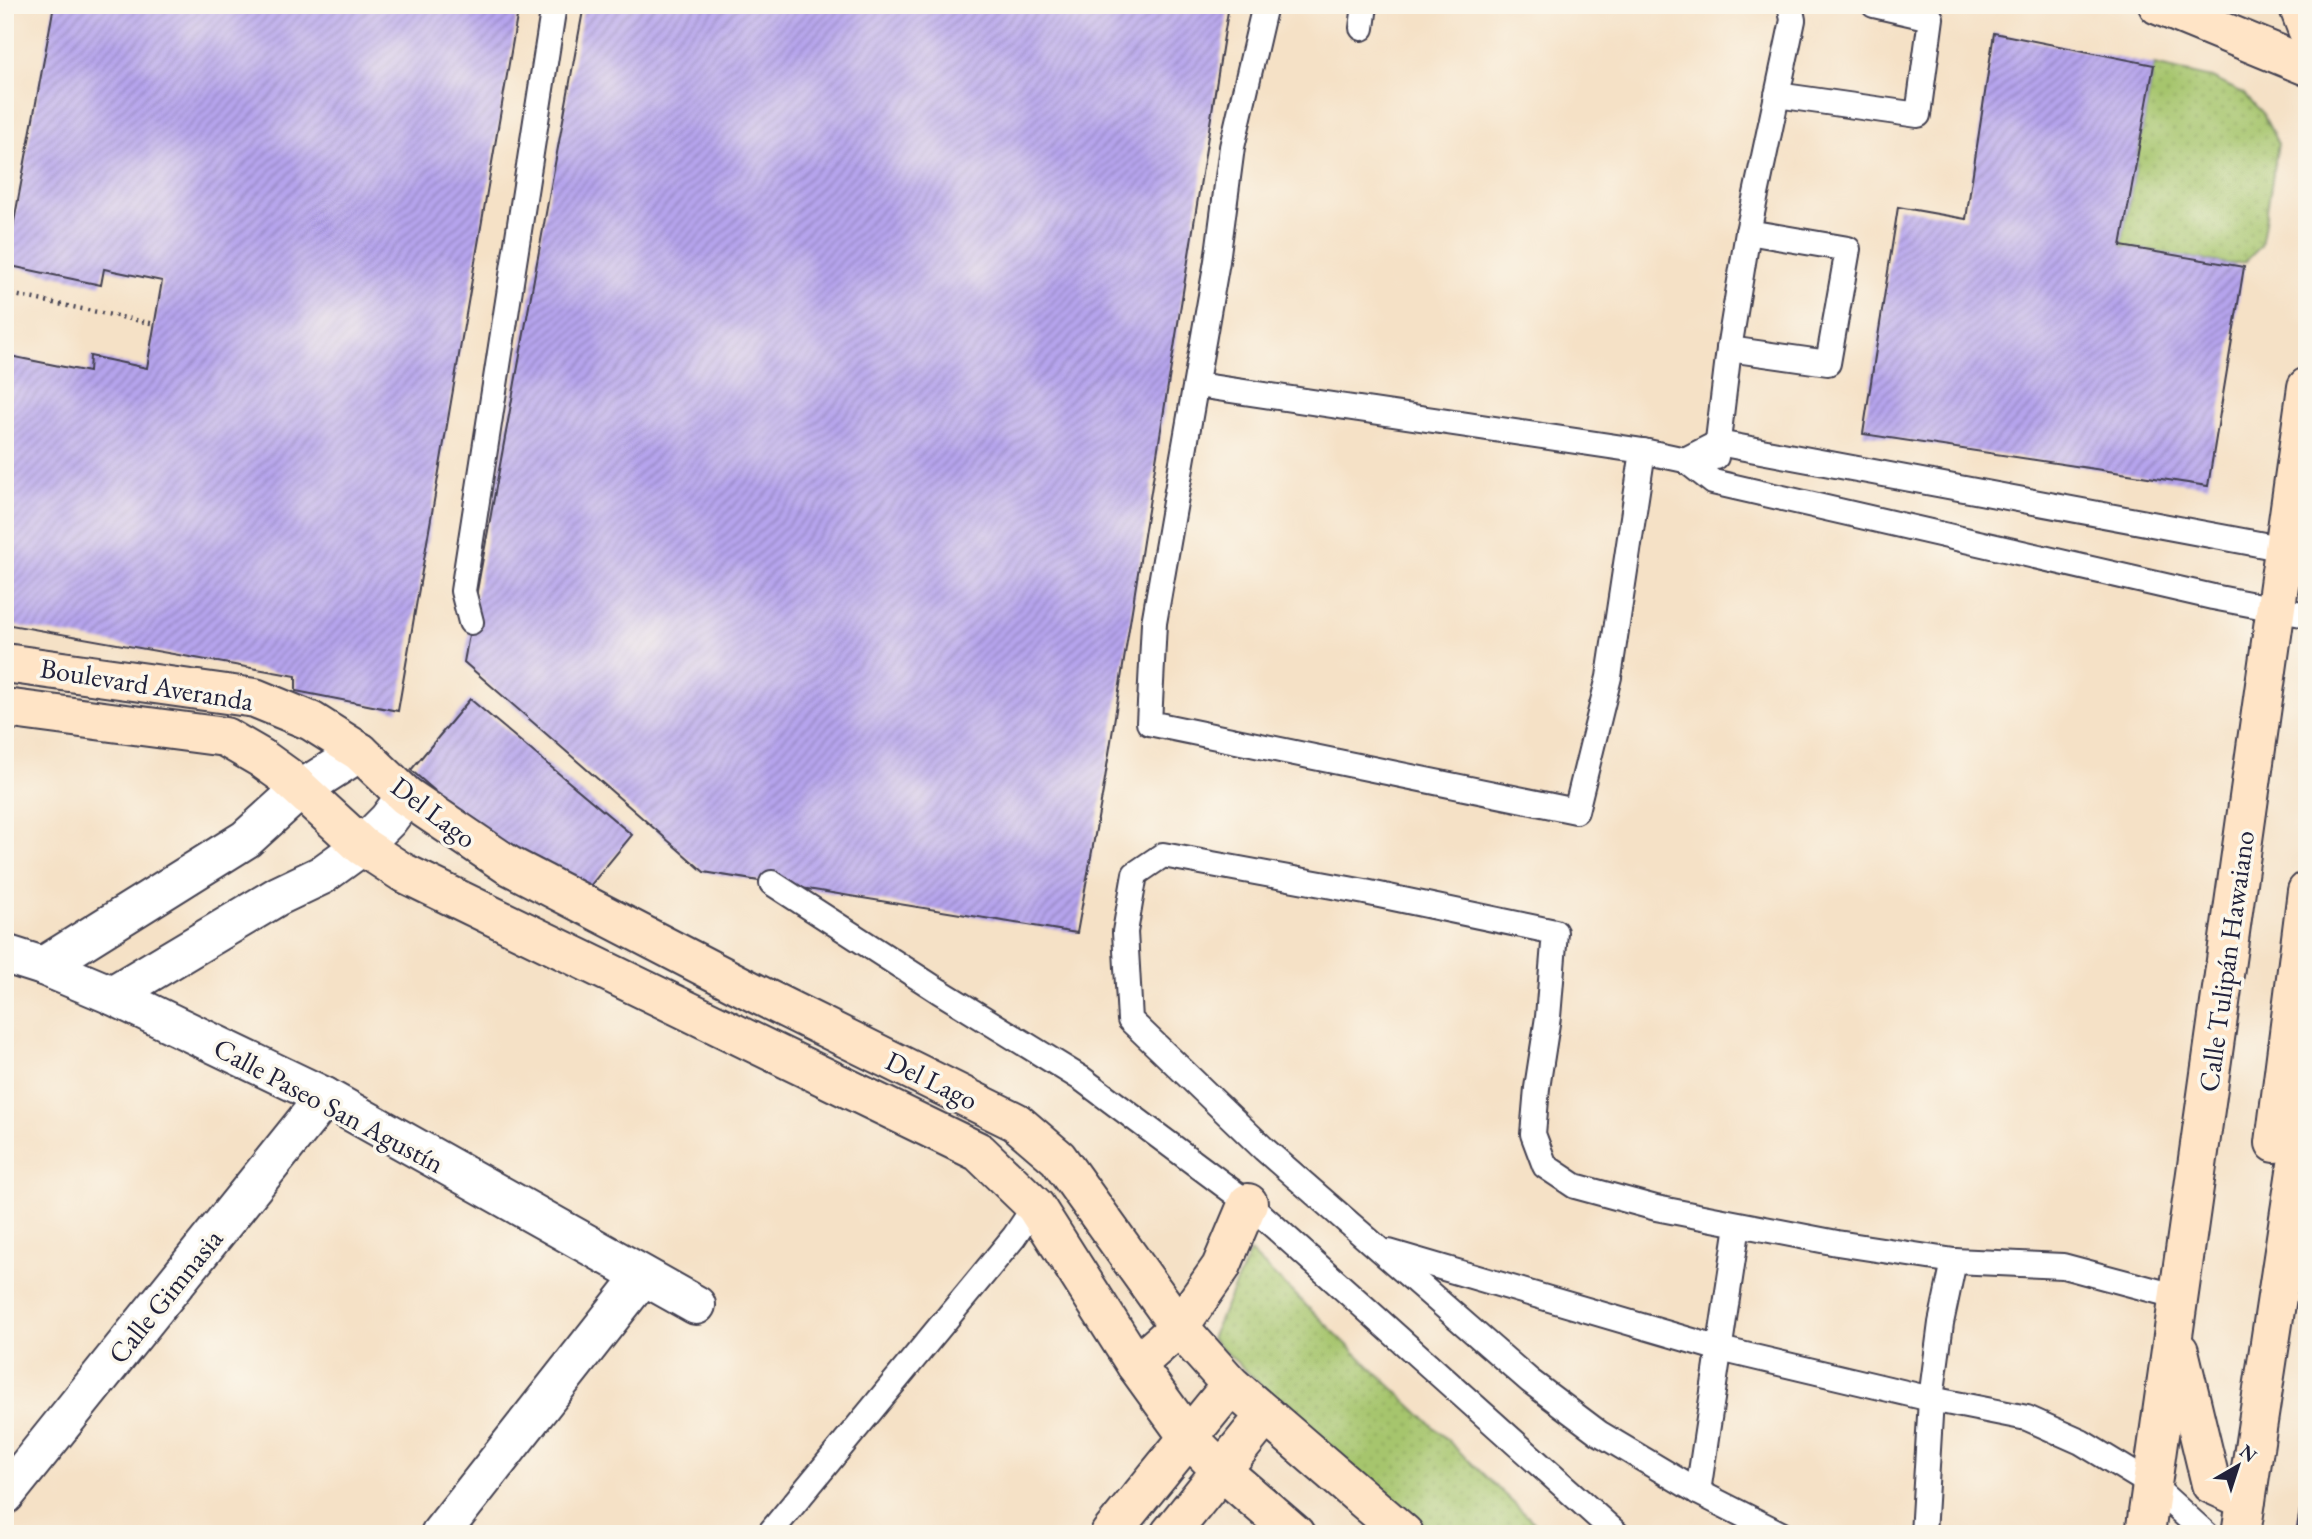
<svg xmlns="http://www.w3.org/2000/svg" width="2312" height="1539" viewBox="0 0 2312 1539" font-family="'EB Garamond',serif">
  <defs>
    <pattern id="green-dots" width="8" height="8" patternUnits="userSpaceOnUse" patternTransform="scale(1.75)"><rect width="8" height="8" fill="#a6c56d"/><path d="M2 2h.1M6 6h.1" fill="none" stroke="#8fa95f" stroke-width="1.8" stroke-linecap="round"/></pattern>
    <pattern id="building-hatch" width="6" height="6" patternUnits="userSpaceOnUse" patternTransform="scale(1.75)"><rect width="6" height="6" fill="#b6a4ed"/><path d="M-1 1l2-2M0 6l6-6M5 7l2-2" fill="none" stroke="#9485c1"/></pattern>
  </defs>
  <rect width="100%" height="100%" fill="#fbf7ec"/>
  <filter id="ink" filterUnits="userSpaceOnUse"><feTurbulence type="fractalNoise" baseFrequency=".0143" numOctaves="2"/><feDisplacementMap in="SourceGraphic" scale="14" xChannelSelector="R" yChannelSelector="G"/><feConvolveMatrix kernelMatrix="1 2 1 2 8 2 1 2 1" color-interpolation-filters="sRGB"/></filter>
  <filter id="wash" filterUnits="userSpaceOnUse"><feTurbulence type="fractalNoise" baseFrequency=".00686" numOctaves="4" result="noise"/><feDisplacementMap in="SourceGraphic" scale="28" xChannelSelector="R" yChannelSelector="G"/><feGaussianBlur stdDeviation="1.57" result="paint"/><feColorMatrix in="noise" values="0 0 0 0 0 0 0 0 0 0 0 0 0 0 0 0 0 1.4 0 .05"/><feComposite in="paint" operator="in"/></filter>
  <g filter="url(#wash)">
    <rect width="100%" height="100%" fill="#f5e1c6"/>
    <g fill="url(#green-dots)" stroke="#647454" stroke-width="2">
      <path d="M2154 65 2212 78 2243 93 2262 112 2278 144 2261 246 2245 262 2228 264 2121 246Z"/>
      <path d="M1250 1252 1546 1534H1419L1211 1338Z"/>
    </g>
    <g id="blocks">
      <g fill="url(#building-hatch)">
        <path d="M5 5H13L7 46 5 45Z"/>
        <path d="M54 5H519L398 711 296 691V676L5 624V355L89 372 90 356 147 368 162 281 104 269 101 285 6 265Z"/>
        <path d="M584 5H1229L1103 791 1077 933 704 872 464 662Z"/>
        <path d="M1994 33 2154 65 2121 246 2244 267 2208 486 1863 434 1898 207 1966 219Z"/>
        <path d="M470 699 632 835 581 897 428 795 434 790 411 770Z"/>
        <path d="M2305 1478 2307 1534H2296Z"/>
      </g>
    </g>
  </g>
  <g filter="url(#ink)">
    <use href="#blocks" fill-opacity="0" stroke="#423f50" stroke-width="2"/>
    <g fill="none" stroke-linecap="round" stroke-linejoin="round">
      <g stroke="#423f50" stroke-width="28">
        <g id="lane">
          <path d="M1265 5 1232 147 1217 261 1154 623 1149 723 1576 811 1609 677 1643 451"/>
          <path d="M1362 28 1365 5"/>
          <path d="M1777 95 1918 115 1931 18 1874 5"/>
          <path d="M1729 349 1828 363 1848 249 1748 232"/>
          <path d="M1197 385 1643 451 1685 460 1713 482 2213 597 2307 615"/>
          <path d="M1716 457 1729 349 1748 232 1793 20 1790 5"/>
          <path d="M1685 460 1718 443 2307 553"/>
          <path d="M471 622 463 591 554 5"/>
          <path d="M772 883 939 991 1082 1079 1248 1203 1617 1534"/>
          <path d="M1389 1252 1720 1349 1931 1399 2027 1418 2081 1442 2152 1485 2206 1534"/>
          <path d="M1698 1492 1738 1225"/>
          <path d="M769 1534 1014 1237 1035 1206"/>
          <path d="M1781 1534 1698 1492 1599 1433 1530 1381 1264 1149 1130 1020 1125 932 1135 874 1163 855 1365 892 1555 932 1548 1017 1537 1088 1533 1134 1545 1166 1575 1186 1656 1208 1837 1243 1954 1261 2063 1266 2179 1297"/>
          <path d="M1923 1534 1931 1399 1941 1323 1954 1261"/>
        </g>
      </g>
      <g stroke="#423f50" stroke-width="42">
        <g id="street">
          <path d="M5 954 43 966 112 995 325 1097 696 1305"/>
          <path d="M43 966 246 839 300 790 360 752"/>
          <path d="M112 995 278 896 322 875 362 846 388 820 406 796"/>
          <path d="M5 1495 325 1097"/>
          <path d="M440 1534 643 1276"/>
        </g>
      </g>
      <g stroke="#423f50" stroke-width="42">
        <g id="secondary">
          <path d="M2158 5 2307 66"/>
          <path d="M2298 5 2307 29"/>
          <path d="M5 663 255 698 311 721 360 752 406 796 508 865 759 995 1016 1122 1058 1158 1179 1327 1231 1385 1404 1534"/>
          <path d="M5 708 225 737 261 758 286 776 362 846 402 872 979 1152 1035 1206 1136 1365 1188 1437 1221 1470 1295 1534"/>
          <path d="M2275 1143 2307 891"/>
          <path d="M2179 1351 2211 1484 2246 1500"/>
          <path d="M1136 1365 1179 1327 1221 1267 1248 1203"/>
          <path d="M1110 1534 1231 1385"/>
          <path d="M1170 1534 1266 1415"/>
          <path d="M2145 1534 2307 387"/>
          <path d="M2241 1534 2307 1099"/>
        </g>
      </g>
      <path stroke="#423f50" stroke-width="4.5" stroke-dasharray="2 5" stroke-linecap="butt" d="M5 293 155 324"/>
      <use href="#lane" stroke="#fff" stroke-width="24"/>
      <use href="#street" stroke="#fff" stroke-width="38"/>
      <use href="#secondary" stroke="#ffe4c6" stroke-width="38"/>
    </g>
  </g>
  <g text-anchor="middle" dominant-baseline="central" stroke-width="7" stroke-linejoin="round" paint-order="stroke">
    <g font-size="28" fill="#22223b" stroke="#fbf7ec">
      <text transform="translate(147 684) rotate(9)">Boulevard Averanda</text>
      <text transform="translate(434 812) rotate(37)">Del Lago</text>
      <text transform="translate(2226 961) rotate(-82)">Calle Tulipán Hawaiano</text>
      <text transform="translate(932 1080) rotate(26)">Del Lago</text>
      <text transform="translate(329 1105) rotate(28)">Calle Paseo San Agustín</text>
      <text transform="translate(165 1296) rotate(-51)">Calle Gimnasia</text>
    </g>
  </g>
  <rect width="2312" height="1539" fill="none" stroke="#fbf7ec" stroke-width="28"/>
  <g transform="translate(2238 1466) rotate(39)" stroke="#fbf7ec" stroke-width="5" paint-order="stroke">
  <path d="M0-5L12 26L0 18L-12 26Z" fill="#22223b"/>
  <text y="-10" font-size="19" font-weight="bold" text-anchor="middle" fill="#22223b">N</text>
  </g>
</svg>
